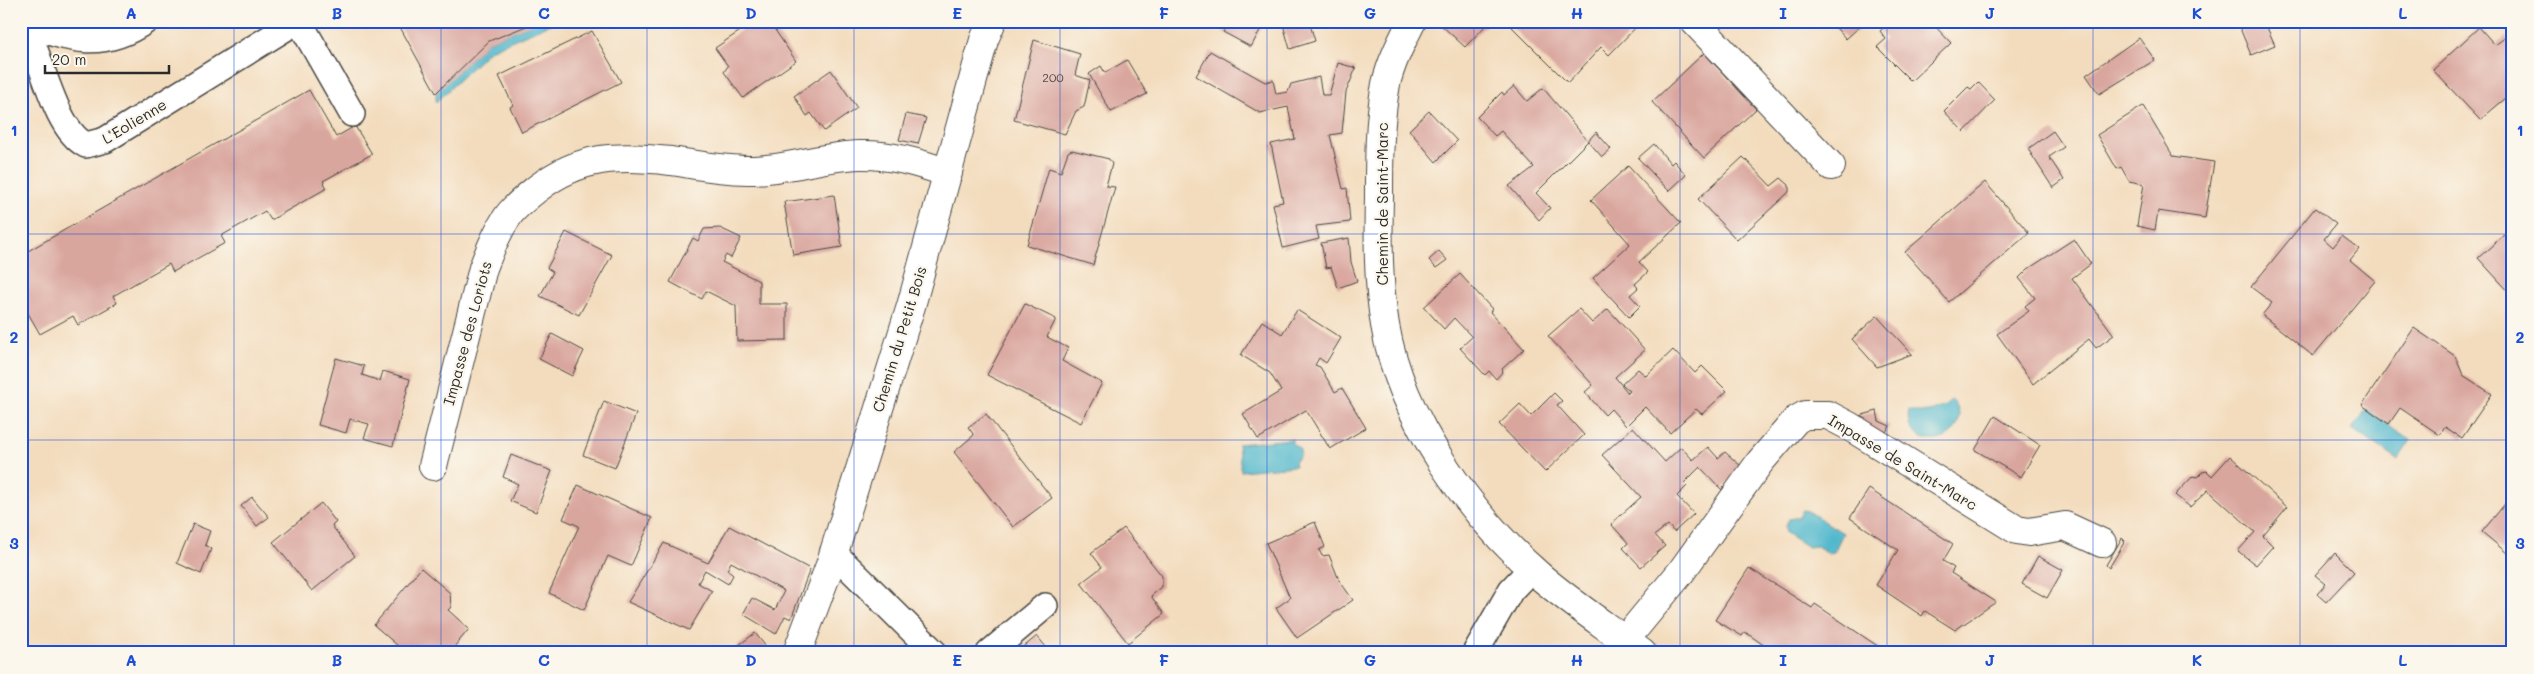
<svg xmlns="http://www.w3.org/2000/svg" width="2534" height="674" viewBox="0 0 2534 674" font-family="Mali,sans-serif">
  <rect width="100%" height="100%" fill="#fbf7ec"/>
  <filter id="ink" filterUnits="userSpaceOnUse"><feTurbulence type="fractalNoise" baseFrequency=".02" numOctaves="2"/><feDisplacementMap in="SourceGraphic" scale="10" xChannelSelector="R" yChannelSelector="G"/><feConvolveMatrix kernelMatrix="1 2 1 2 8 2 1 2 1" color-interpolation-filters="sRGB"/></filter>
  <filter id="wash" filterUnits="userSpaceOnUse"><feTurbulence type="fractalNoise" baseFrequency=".0096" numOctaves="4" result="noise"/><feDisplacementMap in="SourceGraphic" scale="20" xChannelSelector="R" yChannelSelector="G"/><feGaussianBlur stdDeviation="1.12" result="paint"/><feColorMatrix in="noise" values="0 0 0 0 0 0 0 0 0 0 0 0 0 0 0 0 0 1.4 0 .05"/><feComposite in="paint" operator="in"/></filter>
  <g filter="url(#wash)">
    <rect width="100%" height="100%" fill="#f3dcbd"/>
    <g fill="#4fb7cc" stroke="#3d717c">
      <path d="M539 21H557L490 50 436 102V93L489 41Z"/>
      <path d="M1951 400C1956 403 1959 410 1959 416 1957 451 1901 447 1909 410 1927 415 1937 412 1951 400Z"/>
      <path d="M2366 410 2411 440 2398 460 2352 429Z"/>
      <path d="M1292 439V444C1298 447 1303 450 1299 457L1294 461 1295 466 1241 471 1238 444Z"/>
      <path d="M1803 510 1808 511 1843 533 1834 552 1828 553 1817 546 1808 547 1786 533 1785 527 1789 519 1798 517Z"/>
    </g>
    <g id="blocks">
      <g fill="#d9a69e">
        <path d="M409 21H539L489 41 436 93 400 27Z"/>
        <path d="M755 21H769L796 61 743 98 724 72 728 66 715 48Z"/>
        <path d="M1229 21H1265L1251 47 1223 32Z"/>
        <path d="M1282 21H1309L1315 41 1290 49Z"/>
        <path d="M1442 21H1490L1465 47 1440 24Z"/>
        <path d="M1515 21H1547L1549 23 1551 21H1642L1609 55 1601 47 1568 83 1511 26Z"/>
        <path d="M1830 21H1866L1846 39Z"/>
        <path d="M1891 21H1930L1951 43 1911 81 1877 47 1886 39 1880 31Z"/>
        <path d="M2237 21H2264L2275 45 2251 55Z"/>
        <path d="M2479 27 2495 45 2506 37 2513 45V92L2480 120 2433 70Z"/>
        <path d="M592 31 621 82 522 132 510 107 513 105 499 76Z"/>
        <path d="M2139 38 2155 60 2099 94 2086 75Z"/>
        <path d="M1034 40 1080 54 1075 75 1090 80 1084 107 1076 111 1065 134 1014 120Z"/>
        <path d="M1210 51 1265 82 1273 80 1276 94 1288 92 1291 84 1319 77 1322 95H1329L1338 63 1356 68 1346 92 1342 133 1330 135 1343 189 1347 188 1350 222 1316 226 1319 239 1283 248 1273 204 1283 202 1271 144 1295 139 1288 107 1260 113 1196 76Z"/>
        <path d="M1704 53 1756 109 1704 158 1652 102Z"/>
        <path d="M1127 60 1147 94 1111 112 1089 74 1101 66 1105 73Z"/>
        <path d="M831 70 857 108 824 131 811 113 807 116 794 96Z"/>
        <path d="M1978 82 1995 100 1964 132 1944 111 1968 87 1971 89Z"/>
        <path d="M1514 86 1527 101 1543 88 1588 141 1536 193 1550 208 1539 220 1509 186 1534 167 1501 131 1495 136 1477 117 1502 92 1504 95Z"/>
        <path d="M309 90 336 137 355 126 372 154 323 181 327 188 271 220 265 211 221 236 225 243 173 272 169 264 113 296 117 303 78 325 73 316 40 334 21 301V255Z"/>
        <path d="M2143 106 2173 156 2214 162 2205 218 2158 211 2155 230 2137 226 2144 184 2129 181 2121 167 2117 169 2097 135Z"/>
        <path d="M1429 111 1457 141 1436 162 1409 130Z"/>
        <path d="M906 114 926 118 918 144 899 140Z"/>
        <path d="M2053 131 2064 147 2049 157 2064 180 2053 188 2028 149Z"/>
        <path d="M1596 132 1611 149 1602 157 1588 141Z"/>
        <path d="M1654 144 1671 164 1674 161 1686 175 1669 191 1638 158Z"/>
        <path d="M1072 150 1109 159 1112 164 1106 186 1115 187 1093 265 1027 245 1049 168 1061 172 1068 152Z"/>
        <path d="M1743 157 1771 186 1781 178 1789 185V192L1737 240 1698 199Z"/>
        <path d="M1628 166 1681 223 1639 262 1648 272 1635 284 1638 288 1630 295 1640 306 1629 317 1593 278 1630 244 1591 200Z"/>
        <path d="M1985 182 2029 233 1949 302 1905 252Z"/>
        <path d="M834 195 842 247 793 255 784 202Z"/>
        <path d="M2315 208 2336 224 2324 239 2333 247 2342 236 2359 249 2350 260 2375 281 2313 356 2262 315 2272 303 2251 287Z"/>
        <path d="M2513 227V293L2511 294 2478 258Z"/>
        <path d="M720 228 741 238 731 258 726 255 722 262 759 281V304H787V340L737 341 736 306 706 291 702 299 670 282 693 238 698 241 704 229Z"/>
        <path d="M566 232 612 255 579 315 540 296 553 272 547 268Z"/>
        <path d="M1349 238 1351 262 1357 281 1338 288 1331 267 1326 268 1321 243Z"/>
        <path d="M2074 239 2091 264 2072 278 2114 335 2096 348 2089 339 2033 384 1997 334 2029 311 2025 306 2035 298 2019 278 2028 269Z"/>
        <path d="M1439 251 1447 260 1436 268 1429 260Z"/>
        <path d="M1460 274 1492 309 1490 312 1524 349 1502 369 1503 371 1496 379 1489 371 1485 375 1460 348 1472 337 1454 318 1444 329 1424 307Z"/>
        <path d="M1025 304 1056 319 1047 337 1068 348 1062 361 1102 383 1081 423 987 375Z"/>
        <path d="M1579 309 1592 323 1608 309 1645 350 1615 377 1628 393 1630 391 1622 384 1638 369 1646 376 1673 350 1695 373 1702 366 1727 391 1702 414 1696 409 1670 433 1645 407 1626 426 1611 409 1605 415 1585 392 1593 385 1548 336Z"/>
        <path d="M1297 310 1341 338 1326 363 1319 358 1315 365 1320 367 1335 392 1342 388 1366 428 1330 449 1306 410 1258 439 1243 414 1281 391 1270 373 1241 355 1262 321 1282 334Z"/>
        <path d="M1877 316 1886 326 1912 354 1877 367 1860 348 1852 339Z"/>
        <path d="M2414 328 2455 356 2463 375 2492 394 2462 438 2445 427 2440 435 2400 408 2389 424 2362 405Z"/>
        <path d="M552 334 584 351 572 376 539 359Z"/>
        <path d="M336 358 364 366 362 375 380 381 383 371 410 379 393 446 364 438 369 424 350 419 346 433 318 425Z"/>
        <path d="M1554 393 1562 401 1557 405 1584 435 1545 472 1499 424 1520 404 1531 416Z"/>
        <path d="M604 401 636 414 615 468 583 455Z"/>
        <path d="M1877 411 1879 421 1890 426 1883 436 1858 422 1859 416Z"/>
        <path d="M986 414 1052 498 1013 527 954 452 974 435 968 427Z"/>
        <path d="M1995 416 2040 445 2021 477 1975 450Z"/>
        <path d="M1633 427 1665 462 1681 447 1693 460 1708 447 1718 458 1725 452 1741 466 1722 490 1700 467 1684 483 1687 486 1677 496 1694 514 1674 532 1668 525 1655 535 1665 546 1641 567 1623 548 1628 543 1611 524 1641 497 1602 455Z"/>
        <path d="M511 455 552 471 536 512 510 501 518 484 503 477Z"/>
        <path d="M2230 456 2287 507 2263 536 2273 546 2256 565 2238 551 2255 532 2208 490 2190 507 2175 495 2193 476 2197 477 2202 472 2207 471 2212 476Z"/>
        <path d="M578 485 652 518 631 566 608 556 584 610 549 593 579 526 563 519Z"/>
        <path d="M1869 489 1953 544 1943 561 1954 568 1951 573 1996 602 1955 630 1925 611 1922 616 1876 585 1898 550 1850 518Z"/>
        <path d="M2513 494V558L2482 532Z"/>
        <path d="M252 497 269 517 257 526 241 506Z"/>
        <path d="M321 503 336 522 332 526 355 556 312 591 273 542Z"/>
        <path d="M1315 522 1325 547 1319 550 1322 556 1329 555 1339 580 1353 600 1297 638 1276 608 1290 598 1266 543Z"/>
        <path d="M193 524 210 531 205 545 211 549 201 574 177 563Z"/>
        <path d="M729 526 810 569 791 619 785 616 776 634 743 614 752 598 775 610 784 591 731 562 727 570 733 575 728 584 705 570 698 583 712 591 689 630 628 602 664 543 708 563Z"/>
        <path d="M1124 528 1162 576V587L1151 596 1164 614 1128 643 1081 583 1102 567 1091 553Z"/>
        <path d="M2122 538 2125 541 2109 568 2106 565Z"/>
        <path d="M2335 553 2354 572 2326 602 2317 594 2326 584 2315 575Z"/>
        <path d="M2038 556 2063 570 2047 598 2022 584Z"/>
        <path d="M421 568 450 593 451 607 448 610 469 629 449 653H406L374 625Z"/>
        <path d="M1749 568 1812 608 1815 604 1888 653H1775L1745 632 1742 636 1715 620Z"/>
        <path d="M755 633 767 648 761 653H732L731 651Z"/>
        <path d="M1037 636 1051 653H1016Z"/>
      </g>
    </g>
  </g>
  <g filter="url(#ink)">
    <use href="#blocks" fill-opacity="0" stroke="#494641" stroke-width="1"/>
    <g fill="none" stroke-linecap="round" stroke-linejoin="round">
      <g stroke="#494641" stroke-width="28">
        <g id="service">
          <path d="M23 21C41 54 54 129 86 145L105 140 297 21"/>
          <path d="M299 21 352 114"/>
          <path d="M25 24C71 40 102 51 146 21"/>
          <path d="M833 552 935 653"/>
          <path d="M989 653 1045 606"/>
          <path d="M1475 653 1511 590 1532 568"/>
        </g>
      </g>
      <g stroke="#494641" stroke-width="30">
        <g id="minor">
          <path d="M1412 21C1402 41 1391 62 1386 84 1379 121 1379 159 1379 197 1378 240 1378 283 1385 325 1401 419 1471 517 1542 578 1574 605 1609 628 1642 653"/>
          <path d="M1694 21 1831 166"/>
          <path d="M433 466 483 268C490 250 497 232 508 216 515 206 528 196 538 188 581 155 619 155 671 161 698 165 726 171 754 170 789 169 824 156 859 155 890 154 919 163 948 173"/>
          <path d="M1625 640 1681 572 1760 462 1796 420 1805 415H1828L1849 426 2017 530 2029 532 2065 526 2102 543"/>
          <path d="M797 653 830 565 911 306 984 40 992 21"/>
        </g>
      </g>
      <use href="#service" stroke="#fff" stroke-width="25"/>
      <use href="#minor" stroke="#fff" stroke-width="28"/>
    </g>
  </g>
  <path fill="none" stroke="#1d4ed8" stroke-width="1" stroke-opacity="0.55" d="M234 21V653M441 21V653M647 21V653M854 21V653M1060 21V653M1267 21V653M1474 21V653M1680 21V653M1887 21V653M2093 21V653M2300 21V653M21 234H2513M21 440H2513"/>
  <g text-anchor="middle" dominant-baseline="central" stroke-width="4.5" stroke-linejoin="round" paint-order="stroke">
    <g font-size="12" fill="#564a48">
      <text x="1053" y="77">200</text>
    </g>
    <g font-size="15" fill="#2b2b2b" stroke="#fbf7ec">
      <text transform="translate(134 121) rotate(-31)">L’Eolienne</text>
      <text transform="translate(1382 204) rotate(-90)">Chemin de Saint-Marc</text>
      <text transform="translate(467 333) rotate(-75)">Impasse des Loriots</text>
      <text transform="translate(899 339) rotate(-73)">Chemin du Petit Bois</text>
      <text transform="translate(1903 462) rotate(31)">Impasse de Saint-Marc</text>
    </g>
  </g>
  <rect width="2534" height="674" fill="none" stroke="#fbf7ec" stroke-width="55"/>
  <path d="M45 65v8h124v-8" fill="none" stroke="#2b2b2b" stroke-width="2.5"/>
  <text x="52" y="65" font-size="15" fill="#2b2b2b" stroke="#fbf7ec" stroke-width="4" paint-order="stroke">20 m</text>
  <rect x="28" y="28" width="2478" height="618" fill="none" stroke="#1d4ed8" stroke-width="2"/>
  <g font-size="16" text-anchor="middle" font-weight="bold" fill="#1d4ed8">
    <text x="131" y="19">A</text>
    <text x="337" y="19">B</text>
    <text x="544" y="19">C</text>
    <text x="751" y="19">D</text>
    <text x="957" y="19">E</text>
    <text x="1164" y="19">F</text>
    <text x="1370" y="19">G</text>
    <text x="1577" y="19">H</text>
    <text x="1783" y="19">I</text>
    <text x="1990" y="19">J</text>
    <text x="2197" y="19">K</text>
    <text x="2403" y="19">L</text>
    <text x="14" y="136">1</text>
    <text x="2520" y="136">1</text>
    <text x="14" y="343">2</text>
    <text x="2520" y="343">2</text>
    <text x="14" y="549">3</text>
    <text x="2520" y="549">3</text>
    <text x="131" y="666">A</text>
    <text x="337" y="666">B</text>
    <text x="544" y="666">C</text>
    <text x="751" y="666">D</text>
    <text x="957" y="666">E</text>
    <text x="1164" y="666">F</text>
    <text x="1370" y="666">G</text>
    <text x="1577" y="666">H</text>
    <text x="1783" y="666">I</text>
    <text x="1990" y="666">J</text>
    <text x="2197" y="666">K</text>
    <text x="2403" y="666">L</text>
  </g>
</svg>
